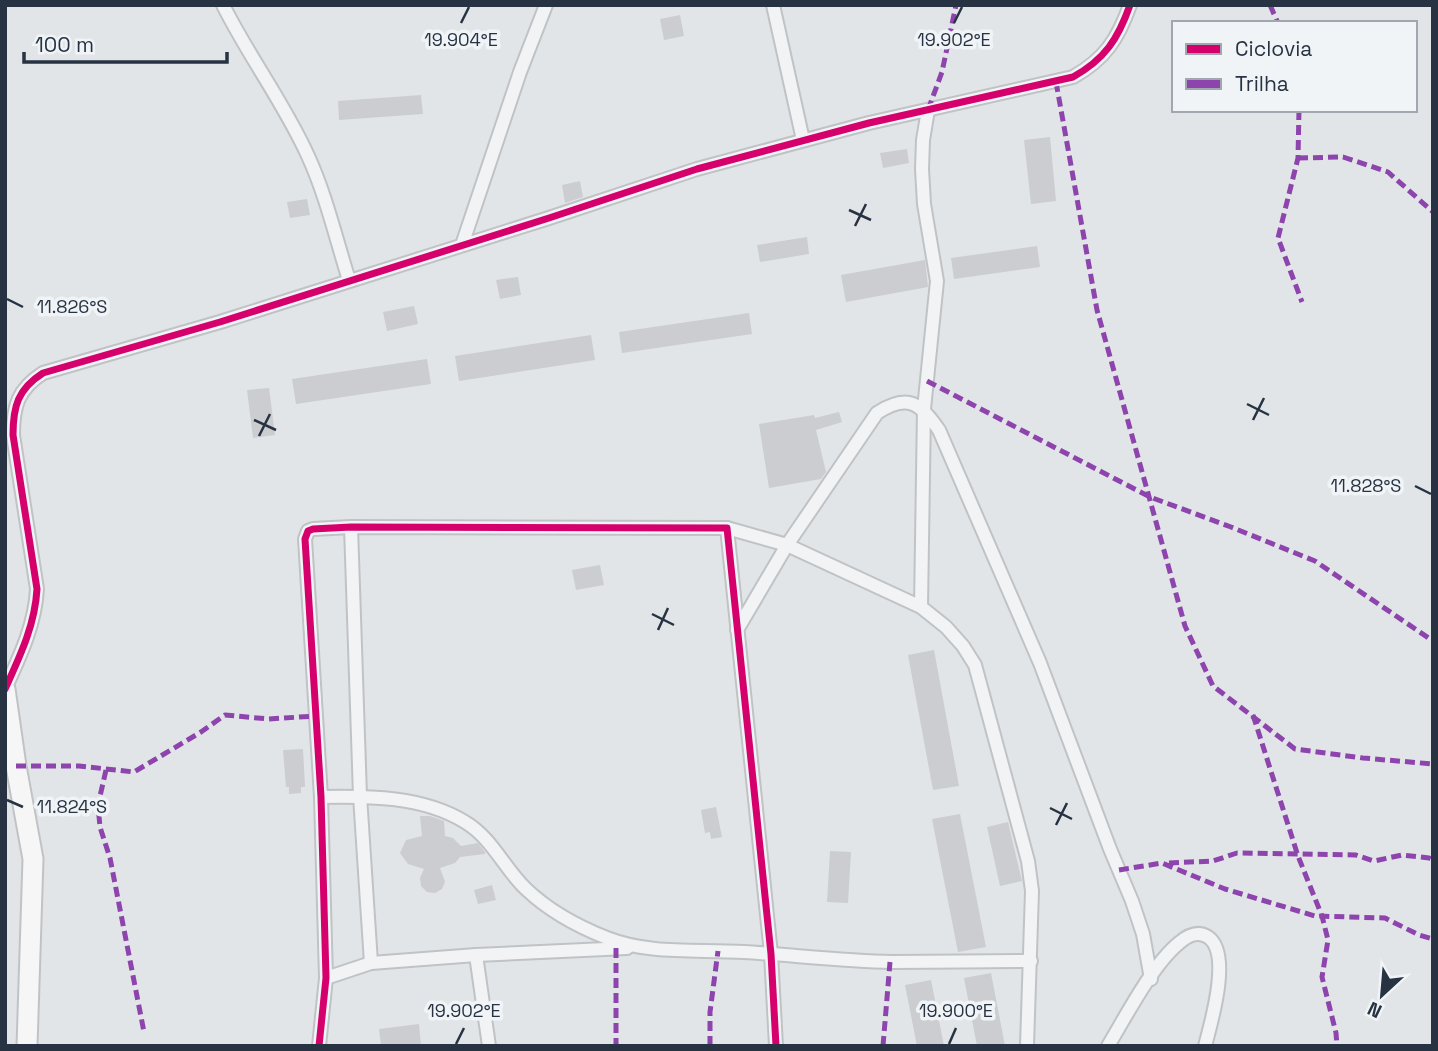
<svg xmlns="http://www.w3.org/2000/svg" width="1438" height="1051" viewBox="0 0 1438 1051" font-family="'Space Grotesk',sans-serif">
  <rect width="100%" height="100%" fill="#e2e5e8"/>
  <g fill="#cbcdd0">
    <path d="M680 15 684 36 664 40 660 19Z"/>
    <path d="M421 95 423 114 339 120 338 101Z"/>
    <path d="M1050 137 1056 201 1031 204 1024 140Z"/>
    <path d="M907 149 909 163 883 168 880 153Z"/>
    <path d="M580 181 583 197 565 203 562 185Z"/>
    <path d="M307 199 310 215 290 218 287 202Z"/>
    <path d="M807 237 809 254 760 262 757 245Z"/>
    <path d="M1037 246 1040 267 954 279 951 258Z"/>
    <path d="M925 260 928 287 846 302 841 275Z"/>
    <path d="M518 277 521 295 500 299 496 280Z"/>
    <path d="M414 306 418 324 387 331 383 312Z"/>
    <path d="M749 313 752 334 622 353 619 332Z"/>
    <path d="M591 335 595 360 459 381 455 356Z"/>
    <path d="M427 359 431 384 296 404 292 379Z"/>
    <path d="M269 388 275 435 253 438 247 390Z"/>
    <path d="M839 412 842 422 816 430 826 472 821 479 769 488 759 424 814 415 815 418Z"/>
    <path d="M600 565 604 585 576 590 572 570Z"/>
    <path d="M934 650 959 786 933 790 908 655Z"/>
    <path d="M303 749 305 787H301V793L289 794V787H286L283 750Z"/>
    <path d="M716 807 722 837 711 839 710 832 705 833 701 810Z"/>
    <path d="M960 814 986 947 958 952 932 819Z"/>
    <path d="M420 816H430L444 821 445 836 453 838 461 846 478 843 485 852V854L460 857 455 863 440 868 445 882 442 889 435 893 427 892 421 886 420 878 424 869 408 864 400 853 406 840 422 836Z"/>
    <path d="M1008 822 1022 881 1000 886 987 827Z"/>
    <path d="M830 851 851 852 848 903 827 902Z"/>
    <path d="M492 885 496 900 478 904 474 890Z"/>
    <path d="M991 973 1005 1046H977L964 978Z"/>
    <path d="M931 980 944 1046H917L905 985Z"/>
    <path d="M419 1024 421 1046H381L379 1029Z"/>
  </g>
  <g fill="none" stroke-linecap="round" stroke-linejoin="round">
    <g stroke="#c0c3c6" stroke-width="16">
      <g id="street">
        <path d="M223 5C249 57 284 103 308 156 326 195 336 239 349 280"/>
        <path d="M773 5 803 140"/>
        <path d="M462 245 520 72 546 5"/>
        <path d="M351 527 360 796 371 963"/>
        <path d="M727 528 787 545 921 607 946 627 963 646 975 665 1028 861 1032 891 1027 1046"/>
        <path d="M921 607 924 409 937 281 924 204 922 169 923 140 928 110"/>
        <path d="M737 630 787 545 877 413C908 393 920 403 939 430L1040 663 1110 849 1132 901 1143 934 1151 979"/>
        <path d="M5 689C20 656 35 625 37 589L13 435C13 406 18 389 43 373L220 322 549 218 697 169 869 123 1073 77C1105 59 1118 39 1130 5"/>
        <path d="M321 797C369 796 423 796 465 822 492 838 504 868 526 889 548 910 579 927 607 938 650 955 698 949 744 952 793 955 843 961 892 962 938 962 985 961 1031 961"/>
        <path d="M476 955 489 1046"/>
        <path d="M326 978 371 963 476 955 627 948"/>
        <path d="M319 1046 326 978 321 797 305 539 308 531 313 529 351 527 727 528 771 954 776 1046"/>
        <path d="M1108 1046C1126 1016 1153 964 1179 943 1187 936 1197 930 1208 937 1232 953 1211 1023 1205 1046"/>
      </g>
    </g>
    <g stroke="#c0c3c6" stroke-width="23">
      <path id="secondary" d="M5 689 16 766 33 859 27 1046"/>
    </g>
    <use href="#street" stroke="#f2f3f4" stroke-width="12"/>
    <use href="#secondary" stroke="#f6f6f7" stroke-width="19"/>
    <g stroke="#8e44ad" stroke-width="5" stroke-dasharray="10 5" stroke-linecap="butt">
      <path d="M1270 5 1278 23"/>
      <path d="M1056 82 1097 310 1185 626 1213 686 1295 749 1363 758 1433 764"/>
      <path d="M928 110 942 72 956 5"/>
      <path d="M1299 110 1298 158 1278 238 1302 302"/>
      <path d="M1298 158 1343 157 1388 172 1433 212"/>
      <path d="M927 381 1150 497 1231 527 1315 561 1433 641"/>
      <path d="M1253 715 1298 856 1322 916 1328 940 1322 977 1336 1033 1337 1046"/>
      <path d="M16 766H79L134 772 201 732 225 715 269 719 315 716"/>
      <path d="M106 770 98 805 100 827 110 858 144 1032"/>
      <path d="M1169 863 1213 861 1237 853 1356 855 1374 861 1402 855 1429 858 1433 860"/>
      <path d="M1119 870 1162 863 1225 889 1315 916 1385 918 1419 935 1433 939"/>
      <path d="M616 948V1046"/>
      <path d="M710 1046V1012L718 951"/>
      <path d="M883 1046 890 962"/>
    </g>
    <g stroke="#f0f4f7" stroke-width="11">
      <g id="cycleway">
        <path d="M5 689C20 656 35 625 37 589L13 435C13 406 18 389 43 373L220 322 549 218 697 169 869 123 1073 77C1105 59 1118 39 1130 5"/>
        <path d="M319 1046 326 978 321 797 305 539 308 531 313 529 351 527 727 528 771 954 776 1046"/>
      </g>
    </g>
    <use href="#cycleway" stroke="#d6006c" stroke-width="7"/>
  </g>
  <path fill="none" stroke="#273343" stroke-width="2.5" d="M461 23 469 7M954 23 962 7M849 210 871 220M855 226 866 204M7 299 23 307M1247 404 1269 415M254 420 276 430M1253 420 1264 398M259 436 270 414M1415 486 1431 494M652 614 674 625M658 630 668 608M7 800 23 807M1050 808 1072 819M1056 825 1067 803M456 1044 464 1028M949 1044 956 1028"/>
  <g font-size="18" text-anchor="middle" fill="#273343" stroke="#f0f4f7" stroke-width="7" stroke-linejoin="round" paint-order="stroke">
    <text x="954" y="46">19.902°E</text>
    <text x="461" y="46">19.904°E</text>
    <text x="72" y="313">11.826°S</text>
    <text x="1366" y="492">11.828°S</text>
    <text x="72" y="813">11.824°S</text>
    <text x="464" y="1017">19.902°E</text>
    <text x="956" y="1017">19.900°E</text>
  </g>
  <rect width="1438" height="1051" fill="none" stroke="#273343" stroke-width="14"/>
  <rect x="1172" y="21" width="245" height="91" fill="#f0f4f7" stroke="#a0a7af" stroke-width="2"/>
  <rect x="1186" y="44" width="35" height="10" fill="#d6006c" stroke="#a0a7af" stroke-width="2"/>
  <text x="1235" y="56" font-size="21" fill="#273343">Ciclovia</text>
  <rect x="1186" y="79" width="35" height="10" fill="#8e44ad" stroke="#a0a7af" stroke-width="2"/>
  <text x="1235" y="91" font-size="21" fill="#273343">Trilha</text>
  <g transform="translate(1382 995) rotate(206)" stroke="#f0f4f7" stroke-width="5" paint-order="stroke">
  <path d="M0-5L12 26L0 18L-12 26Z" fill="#273343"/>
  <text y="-10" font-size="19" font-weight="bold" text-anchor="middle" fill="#273343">N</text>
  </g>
  <path d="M24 52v10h203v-10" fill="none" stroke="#273343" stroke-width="3.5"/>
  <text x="35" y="52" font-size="21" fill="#273343" stroke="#f0f4f7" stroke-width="5" paint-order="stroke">100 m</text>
</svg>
